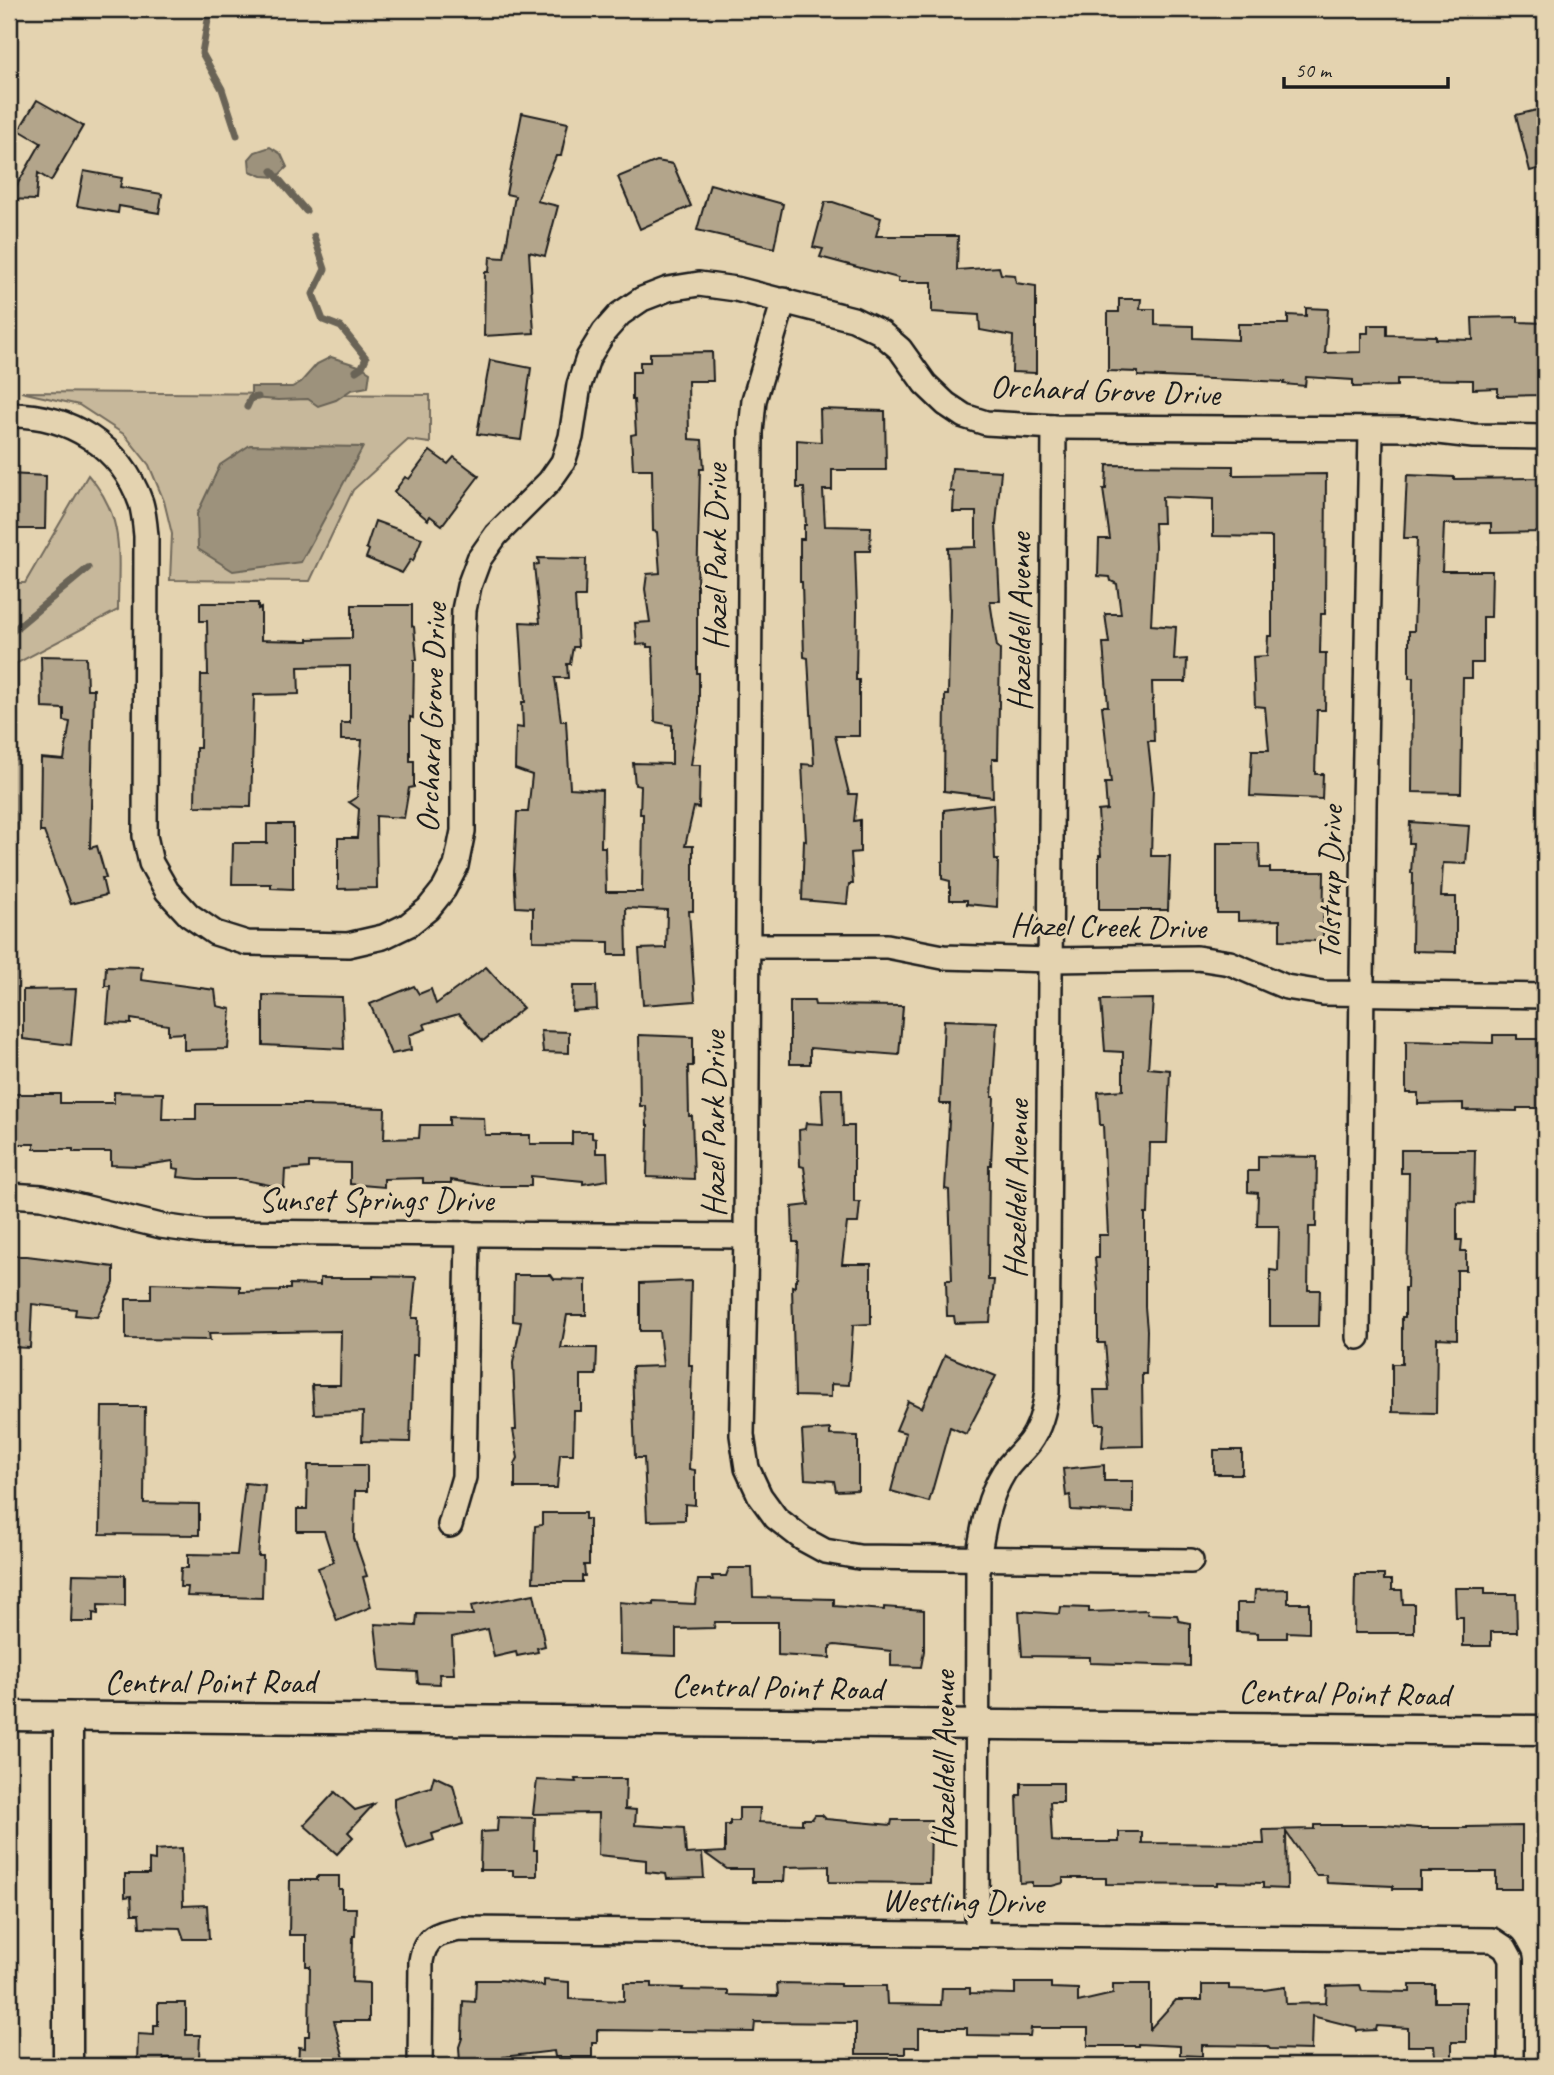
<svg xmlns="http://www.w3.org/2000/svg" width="1554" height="2075" viewBox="0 0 1554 2075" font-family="Caveat,sans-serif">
  <rect width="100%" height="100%" fill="#e4d3b0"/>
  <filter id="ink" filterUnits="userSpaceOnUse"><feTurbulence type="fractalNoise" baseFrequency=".0143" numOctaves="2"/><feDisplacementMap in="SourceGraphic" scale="14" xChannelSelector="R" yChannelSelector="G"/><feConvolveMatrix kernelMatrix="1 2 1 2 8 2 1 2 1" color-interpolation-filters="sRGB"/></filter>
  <g filter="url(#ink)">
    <g fill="#c7b89b" stroke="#726a5c" stroke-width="2">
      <path d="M21 392 430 395V443L408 440 353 490 310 581 170 580 172 534 164 501 149 465 125 435 79 405Z"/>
      <path d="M88 475C126 517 118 557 118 610L17 663 15 1075H9V583H25Z"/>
    </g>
    <g fill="#9d927c" stroke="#696356" stroke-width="2">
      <path d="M270 147 281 154 287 167 277 177 262 176 250 171 249 159 255 152Z"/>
      <path d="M331 357 362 367 370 372 368 387 351 390 336 400 318 406 308 399 278 400 251 398V387H292L301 382 317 364Z"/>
      <path d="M250 445 363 447 301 562 233 571 198 549 197 514 220 465Z"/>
    </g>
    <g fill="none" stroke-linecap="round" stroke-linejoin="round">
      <g stroke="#696356" stroke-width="7">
        <path d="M210 9 202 53 222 89 237 135"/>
        <path d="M272 171 306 211"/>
        <path d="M314 236 325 269 313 294 323 320 341 327 366 358 362 367 356 371"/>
        <path d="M247 407 251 398 258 397"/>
        <path d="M9 634 88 568"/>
      </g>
    </g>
    <g fill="#b3a58b" stroke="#1c1c1c" stroke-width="2">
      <path d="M37 100 83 126 51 181 38 173 36 200 9 199 41 143 19 130Z"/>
      <path d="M1545 108V167L1530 171 1516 115Z"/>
      <path d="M522 113 568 123 561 156H556L537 201 558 206 545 256 529 252 534 333 484 336 485 272H489L490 257 504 258 515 196 506 194Z"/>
      <path d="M657 161 673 164 691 206 640 229 618 177Z"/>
      <path d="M84 171 122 178 120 187 162 194 159 213 119 206 118 213 77 206Z"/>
      <path d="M710 184 783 204 774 248 697 230Z"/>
      <path d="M825 202H833L881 218 876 236H958L957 270 999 267 1001 274 1015 275 1016 283 1036 286V373L1012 372 1013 336 980 330 979 315 932 312V282H898V278L820 257 823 249 813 247Z"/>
      <path d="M1119 299H1141L1140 309H1155V325L1193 326V338L1238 340V324H1288V315L1306 316V308L1328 309 1325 353 1361 352V333H1368V325H1387V335L1436 336V339L1473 340 1472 318 1518 317V322L1545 323V395L1498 396V388L1473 389V380L1397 379V386L1353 387V380L1306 377 1305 386 1283 384 1284 382 1138 376V372L1108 371V312H1119Z"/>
      <path d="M712 352 713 381H688L689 439 702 440 704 469H700L697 586V673H699V714L691 765H700L699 808 694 807 685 846H693V911H689L695 1001 643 1005 639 949 666 948 667 910 626 908 627 955H609V942L533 941V908L516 907 514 874 517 812H528L532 775 515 769 516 727 523 728 522 702H525L520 622 540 623 534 565 539 564 538 558 586 559 585 597H575L578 647H573L570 664H567L568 678H555L561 721H566L570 788 602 790 601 847H605L606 892H642L643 814H640L641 786 635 785 633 763 672 764V725L655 722 653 647H647V644L637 645 635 623 650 622 645 589 647 574 660 573 657 532 653 531 652 469H633L631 435 636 434 634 400H632V372H640V362H650V353Z"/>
      <path d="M490 360 531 368 521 440 477 434Z"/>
      <path d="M820 409 885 411 886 470H832V490H823L825 526 871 527 870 551H855L857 609 856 680H859V736H835L849 794H857L854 821 860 820V852L851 853 853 884H849L847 904 802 900 804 840 806 841 802 764 814 765 808 658 804 657 802 582H800V539H804V525H806L804 488H797V440L821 442Z"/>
      <path d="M430 451 448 464 454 457 479 476 442 525 430 516 428 520 394 492 405 477 409 479Z"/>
      <path d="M1107 465 1233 466V475L1326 474 1325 614H1321L1320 653H1326L1325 710H1317L1315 774H1323L1322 799 1250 796 1252 750H1269L1265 707 1255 706 1253 657 1267 656 1268 636H1272V537L1213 536V499L1162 497 1163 523H1154L1155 546 1151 625 1176 627 1174 660 1187 659 1186 682H1152L1154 741H1148L1153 787 1151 856H1170L1168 910H1099V855H1101L1098 811 1107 810 1105 783H1111L1102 706H1108L1103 643H1109L1105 614H1121L1117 584 1111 581 1110 577 1098 576 1099 539H1110L1103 489H1106Z"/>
      <path d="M952 468 1001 471 996 525 1000 601H990L997 647 1000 649 998 759H992L993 797 944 791 945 695H948L950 609 948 548 976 547V512H953L954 492 950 491Z"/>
      <path d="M9 474 46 476 45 529H9Z"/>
      <path d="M1407 475 1454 477V479L1545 478V532L1491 533V523L1444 524 1442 571H1492L1491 617H1483V663H1471V678H1463L1461 793 1412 792 1413 678H1409V631H1414L1417 538H1404Z"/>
      <path d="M375 521 422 538 413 561 411 559 402 573 366 558 369 550 366 548Z"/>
      <path d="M200 603H258V609L261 608V640L308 641V639L352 638V605H412V626L414 627 417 660H414L413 718 410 717V761H414V787L409 788 404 818 376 816 377 888 338 889V838H357L359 809 349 802 357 797 362 740H341V723H350V666L298 667 299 694 254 695 251 807 195 806 196 748H200L201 675H208L207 621H200Z"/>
      <path d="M41 656 86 657 87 689H94L90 848 97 846 106 878H102L106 895 71 904 44 832H40L41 758 64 760 70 722 64 721V709L42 708Z"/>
      <path d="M993 804 995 860H998L997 907 967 904V900H950V881L942 879V862L944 861V810Z"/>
      <path d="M1410 822 1469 826 1466 864 1443 863 1441 897H1456V952L1412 951 1413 873H1411L1413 843H1409Z"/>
      <path d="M267 824H293V889L271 888V884H232L233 843H267Z"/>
      <path d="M1217 843H1259L1260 868H1270V872H1324L1323 941 1280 940V920L1238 921V913H1217Z"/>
      <path d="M106 966 142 967 141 980 215 990 217 1006 231 1009 228 1049 184 1050V1033L168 1034V1025L131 1019V1024L107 1023 110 986H105Z"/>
      <path d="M486 967 523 1008 483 1041 459 1014 424 1024 426 1029 409 1035 411 1050 391 1054 370 1004 414 986 419 994 431 989 436 1004Z"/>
      <path d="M573 986H596L597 1009 572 1011Z"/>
      <path d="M76 989 71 1045 23 1039V990Z"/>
      <path d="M263 995 342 997 344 1049 263 1045Z"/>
      <path d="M1153 999 1148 1068 1170 1070 1167 1143H1150L1148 1214H1145V1307L1147 1330 1146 1374H1142L1143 1446 1102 1447 1104 1424H1096L1094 1390H1109L1105 1343H1098V1291L1095 1258H1099V1235H1108L1103 1125H1100L1098 1092 1123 1090V1052L1105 1051 1101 1000Z"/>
      <path d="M790 1001H814L815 1005 903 1006 899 1055 810 1048V1064H790Z"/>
      <path d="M944 1020 997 1022 992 1097H994L991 1165H989L988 1280H994L990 1322 955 1323 954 1316H947L946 1280H952L949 1190 945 1189 950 1104H940Z"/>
      <path d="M541 1031 569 1032V1053L543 1052Z"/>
      <path d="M639 1035 693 1037V1066H688L689 1116H692L694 1179 647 1177 648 1125H647L646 1106H640Z"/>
      <path d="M1493 1035H1517V1039H1545V1108H1517V1111L1463 1110V1103L1418 1104V1093H1406V1041L1493 1043Z"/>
      <path d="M821 1089H842L843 1126H854V1202H860L858 1223H847L842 1264H871V1324L853 1325 849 1385 831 1384V1397L795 1396 792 1286 795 1287V1280H797L798 1242H793L792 1207 809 1205 804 1167 800 1166 799 1130 805 1129 806 1123 823 1124Z"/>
      <path d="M114 1092 163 1093 162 1119H196V1104H310V1106L385 1108 384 1139 419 1138 420 1125H449V1117L484 1118 485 1135H530V1144H572V1132H592V1138L596 1139V1153H607L608 1180 583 1184V1181L531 1176V1186H488L451 1180V1183H423V1178L384 1179V1187L350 1184V1163L309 1162V1168L285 1170 284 1188 240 1179H198L178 1177 179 1169 173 1168V1161L139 1166 111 1165V1152H73V1149H34V1144H9V1094H60V1103H114Z"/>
      <path d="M1401 1150H1475L1474 1203 1457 1202V1240H1462L1461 1251H1466V1270H1457V1339L1437 1338 1436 1413 1392 1412V1364H1402V1317H1405V1288H1407L1409 1173H1401Z"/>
      <path d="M1258 1156 1317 1157 1316 1227H1309L1308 1290H1320L1319 1326H1270V1270L1278 1271 1279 1226H1257L1258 1193 1248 1192V1171H1258Z"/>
      <path d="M9 1256H27L114 1267V1283L97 1317 75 1315 76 1309 32 1304 30 1348 9 1347Z"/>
      <path d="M514 1275H551L554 1279 586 1280V1315H567L561 1348H597L596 1375H581V1411H574L573 1454H560L557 1488H515V1464L518 1458 513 1430H516L513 1363 521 1322 513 1321Z"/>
      <path d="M373 1276 416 1277 412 1318H418L417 1355H413L410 1442 362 1441 363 1412 314 1414 312 1385H340L341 1331 209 1333 210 1340 126 1339V1299H151V1283L240 1286V1292L280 1291V1289H290V1284L320 1285V1278H373Z"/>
      <path d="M691 1281 689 1365H692L689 1469 695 1470V1505L685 1504V1520L647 1521 644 1458H635L632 1367 663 1366 659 1331H640V1283Z"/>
      <path d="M945 1355 996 1376 966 1434 950 1427 929 1502 891 1491 906 1433 896 1430 908 1401 922 1408Z"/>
      <path d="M102 1407H145L144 1503 199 1504V1535L100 1534Z"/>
      <path d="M830 1429V1435L858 1436V1490L836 1491 834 1481 805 1479 802 1431Z"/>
      <rect x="1214" y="1450" width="28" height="24"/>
      <path d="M308 1465H367V1491H355L354 1538 367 1576 363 1577 371 1607 337 1621 318 1568 334 1562 324 1531H297V1509H307Z"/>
      <path d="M1104 1465V1481H1133V1513L1071 1510 1070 1495 1066 1496 1063 1469Z"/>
      <path d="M245 1483 265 1485 258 1556H263L262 1598 187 1596 188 1587H180L181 1568H188V1554L237 1555Z"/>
      <path d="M542 1513H585V1519H589V1565H584L585 1576H582V1582H533L535 1526 542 1525Z"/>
      <path d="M729 1568H752L753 1597 834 1599V1606L884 1610V1607L924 1610V1651L921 1667 891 1666V1651L835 1645 830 1646V1658L778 1655V1622H715L714 1628 676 1629V1656L620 1654 619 1602 654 1605V1602L695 1604 698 1580H713L712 1576H726Z"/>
      <path d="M73 1574 125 1575V1606L98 1605V1614L93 1613V1622H71Z"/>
      <path d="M1355 1575H1384V1580H1392V1590H1402L1403 1604H1414V1633H1354Z"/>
      <path d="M1455 1588H1485V1594H1516L1517 1632H1491V1646H1463V1617H1456Z"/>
      <path d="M1288 1589V1603H1309V1633L1287 1632V1638H1258V1633L1237 1632V1603H1254L1255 1590Z"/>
      <path d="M534 1594 545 1646 537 1648 538 1652 517 1656 516 1652 494 1657 488 1629 452 1637 454 1674H439L440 1684 418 1683 417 1672 380 1670 375 1624 416 1626 417 1614 473 1615 471 1606Z"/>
      <path d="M1061 1607 1089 1608V1612L1147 1610 1148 1614 1177 1615 1179 1621 1190 1623V1666L1090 1663V1657L1022 1656 1019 1611 1060 1614Z"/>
      <path d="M434 1776 453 1785 463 1824 432 1834 434 1840 407 1849 394 1806V1798L431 1787Z"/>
      <path d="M575 1779H626L625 1809 636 1810 635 1825 684 1828 686 1854 702 1853 704 1878 667 1879 666 1874 646 1872V1860L598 1855 599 1813 533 1814 537 1780 576 1782Z"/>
      <path d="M1021 1783H1063V1802H1050L1052 1841 1063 1842H1119V1832H1142V1843L1264 1844 1263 1830 1314 1829V1825H1384L1418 1828H1467V1827L1522 1826V1889H1496V1872H1420V1889H1393V1886L1327 1883 1326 1875H1316L1286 1832 1287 1889 1263 1888V1883L1217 1882V1885L1106 1884V1878H1063V1883L1052 1886H1032V1882L1020 1883 1017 1795H1021Z"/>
      <path d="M335 1792 355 1810 374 1804 348 1832 353 1837 337 1854 304 1825Z"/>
      <path d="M739 1808H760L759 1822 802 1824V1819H812L815 1815H822L826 1819 891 1825 892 1820H931L930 1883 829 1882V1866L785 1867 784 1882H752V1869H727L705 1853 725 1852V1825H730V1821H739Z"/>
      <path d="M498 1817 535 1818 534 1850H537V1876H513V1870H480L481 1832 497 1831Z"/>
      <path d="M182 1848 183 1906 207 1905 209 1939H184L180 1928 140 1927 139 1914H132L131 1896 125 1897V1874H149V1860L155 1861V1850Z"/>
      <path d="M317 1876H339V1889H342V1908H356L355 1936H353L352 1982 369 1983V2021H334L346 2066H298L299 2047 305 2048V2036H309L310 1966H306V1935H289L290 1880H317Z"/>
      <path d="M476 1980H502L544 1986V1980L569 1982V1999L624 2001V1983H652V1987L683 1988 682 1990 728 1991V1995L778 1996 777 1983 840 1984V1986H886L887 2004 941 2005 942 1988H970V1993L1015 1994V1983H1051V1988L1078 1989V2002L1113 1994V1984H1150V2029L1176 2000H1202V1985H1229V1989L1264 1990 1285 1987 1286 2004 1326 2003 1327 1986 1360 1985 1362 1991 1410 1992V1985H1435V2002H1466V2042H1452V2066H1436L1434 2046H1408V2028L1377 2026 1376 2030 1357 2031 1356 2027 1312 2016 1311 2050 1270 2049 1267 2046 1202 2045V2056L1180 2055V2046L1138 2044V2046H1088V2028H1031L1030 2036 967 2035V2028H919V2047H905V2054H856V2023L755 2022 754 2032 597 2030V2043H592V2057H555L554 2051 503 2057V2063L460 2062 459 2047 462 2038 463 2001 475 2002Z"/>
      <path d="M158 2003H186V2035H200L199 2058H164L163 2062H137L138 2034 154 2035V2025H158Z"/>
    </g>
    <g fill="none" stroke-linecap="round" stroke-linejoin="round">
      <g stroke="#1c1c1c" stroke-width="28">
        <g id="minor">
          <path d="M784 300 754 400 751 432 746 1236 742 1435 747 1468 760 1496 776 1518 803 1539 825 1551 859 1557 1191 1561"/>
          <path d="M9 415C69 414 121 446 141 503 144 513 145 525 146 536L145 836 151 863 167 891 189 915 215 933 247 943 348 945 383 937 408 925 428 909 444 889 456 866 463 831V636L464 610 469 586 479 559 496 535 549 482 563 462 571 437 579 385 588 358 604 332 620 314 642 299 668 289 699 284 736 289 853 319 880 332 900 349 925 384 946 404 964 416 986 423 1054 427 1412 429 1473 436 1545 437"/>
          <path d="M748 946H887L943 957 1051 960 1197 958 1230 963 1286 987 1323 993 1545 996"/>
          <path d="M9 1195 42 1197 161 1226 203 1232 746 1236"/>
          <path d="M1358 1337 1364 805 1371 430"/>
          <path d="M450 1525 464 1477 468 1233"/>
          <path d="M977 1934 978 1560C983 1529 987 1499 1004 1472 1011 1461 1021 1453 1029 1443 1040 1428 1044 1411 1047 1392L1054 427"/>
          <path d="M420 2066 421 1961C425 1937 437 1933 460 1929L1493 1940 1505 1948 1511 1959V2066"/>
        </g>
      </g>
      <g stroke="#1c1c1c" stroke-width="33">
        <g id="tertiary">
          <path d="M9 1716 1545 1730"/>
          <path d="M68 1717V2066"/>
        </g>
      </g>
      <use href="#minor" stroke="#e4d3b0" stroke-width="23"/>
      <use href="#tertiary" stroke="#e4d3b0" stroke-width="28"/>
    </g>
  </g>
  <g text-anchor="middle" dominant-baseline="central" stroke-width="7" stroke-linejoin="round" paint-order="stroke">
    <g font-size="33" fill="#1c1c1c" stroke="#e4d3b0">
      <text transform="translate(1105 390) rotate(2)">Orchard Grove Drive</text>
      <text transform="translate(716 557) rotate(-90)">Hazel Park Drive</text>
      <text transform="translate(1020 622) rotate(-90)">Hazeldell Avenue</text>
      <text transform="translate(431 718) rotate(-88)">Orchard Grove Drive</text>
      <text transform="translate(1330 883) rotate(-89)">Tolstrup Drive</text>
      <text transform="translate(1108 926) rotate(1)">Hazel Creek Drive</text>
      <text transform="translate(714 1124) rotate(-90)">Hazel Park Drive</text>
      <text transform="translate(1016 1189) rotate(-89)">Hazeldell Avenue</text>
      <text x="376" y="1200">Sunset Springs Drive</text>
      <text x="210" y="1682">Central Point Road</text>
      <text transform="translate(777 1687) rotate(1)">Central Point Road</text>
      <text transform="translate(1344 1693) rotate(1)">Central Point Road</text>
      <text transform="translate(944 1760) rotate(-90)">Hazeldell Avenue</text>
      <text transform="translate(963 1901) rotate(1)">Westling Drive</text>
    </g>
  </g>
  <rect width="1554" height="2075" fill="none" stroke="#e4d3b0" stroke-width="35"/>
  <rect x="18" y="18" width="1519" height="2040" fill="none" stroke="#1c1c1c" stroke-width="2.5" filter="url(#ink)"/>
  <path d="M1284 77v10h164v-10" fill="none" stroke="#1c1c1c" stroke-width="3.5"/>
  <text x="1295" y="77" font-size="21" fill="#1c1c1c" stroke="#e4d3b0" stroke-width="5" paint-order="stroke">50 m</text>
</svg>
